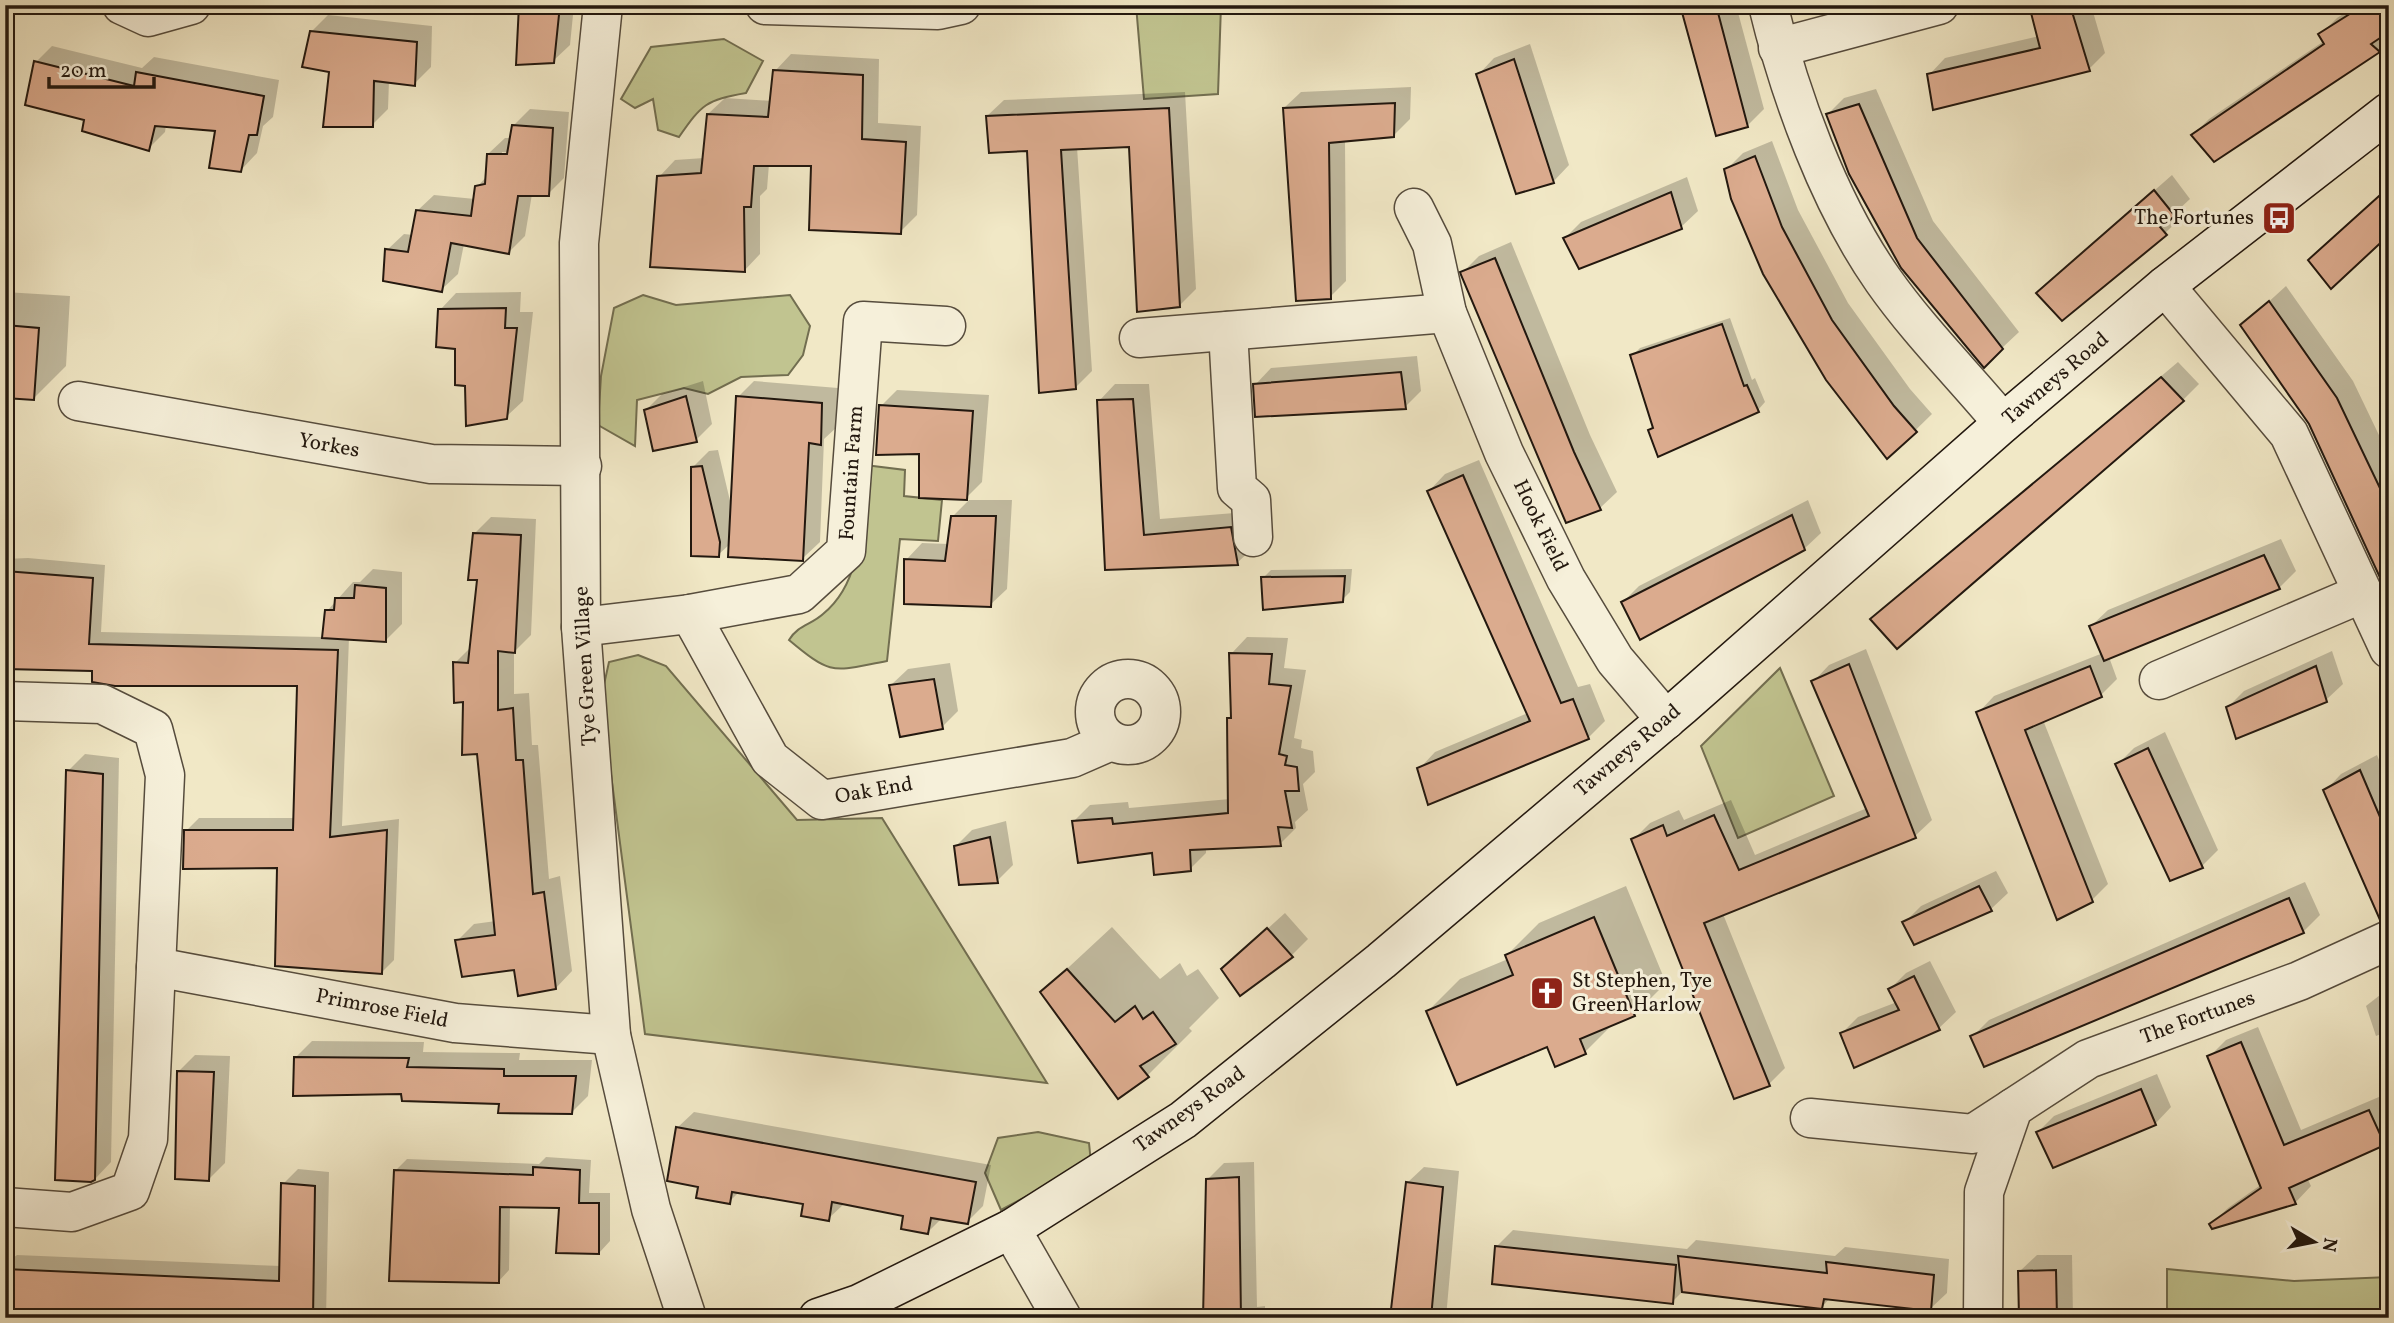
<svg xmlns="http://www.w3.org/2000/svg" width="2394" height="1323" viewBox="0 0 2394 1323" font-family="Vollkorn,serif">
  <rect width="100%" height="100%" fill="#f1e8c6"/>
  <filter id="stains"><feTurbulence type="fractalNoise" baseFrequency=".00286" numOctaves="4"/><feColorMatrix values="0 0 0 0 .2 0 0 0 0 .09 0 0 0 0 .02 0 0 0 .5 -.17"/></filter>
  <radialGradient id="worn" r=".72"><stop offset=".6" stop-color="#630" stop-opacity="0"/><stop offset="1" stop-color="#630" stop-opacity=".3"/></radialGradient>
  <g fill="#c1c490" stroke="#726e50" stroke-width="2">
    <path d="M1136 5H1221L1218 94 1144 99Z"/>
    <path d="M724 39 763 61 746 93C706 100 702 104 679 137L658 130 653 99 635 108 621 99 651 47Z"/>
    <path d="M643 295 676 305 790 295 810 326 803 355 788 375 741 377 708 394 684 388 637 400 635 446 598 425 601 376 614 308Z"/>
    <path d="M865 465 905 470 904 496 942 500 938 541 900 539 887 661C833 671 833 677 789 640 798 625 811 625 823 614 866 579 860 515 865 465Z"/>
    <path d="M638 655 666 666 797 820 882 818 1047 1083 645 1034 601 698 609 662Z"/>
    <path d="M1780 668 1834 796 1738 838 1701 746Z"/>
    <path d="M1038 1132 1089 1143 1091 1163 1063 1186 1029 1195 1001 1210 985 1173 998 1138Z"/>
    <path d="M2167 1269 2294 1281 2389 1277V1318H2167Z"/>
  </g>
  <g fill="#0003" fill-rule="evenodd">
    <path d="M521 5H574L570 45 553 61Z"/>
    <path d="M1271 5H1322L1311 15H1271Z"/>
    <path d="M1681 5H1736L1764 109 1747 126Z"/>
    <path d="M2031 5H2091L2105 53 2089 69 1929 75 1945 58 2039 36Z"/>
    <path d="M2357 5H2389V41L2379 51 2193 135 2209 119 2324 41 2320 35 2337 18Z"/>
    <path d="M328 15 432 26 431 67 414 84 389 81 388 109 372 125 331 70 311 32Z"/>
    <path d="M1530 44 1569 165 1553 182 1478 75 1494 58Z"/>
    <path d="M52 46 142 68 154 57 279 80 273 117 263 126 257 153 241 170 217 130 166 125 165 132 148 149 86 119 36 62Z"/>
    <path d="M791 54 879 59 878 123 921 126 917 215 900 232 813 164H769L767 189 760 196V254L744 271 659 177 675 160 704 158 708 114 725 98 772 101 775 71Z"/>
    <path d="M1411 87 1410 119 1393 136 1345 140 1346 281 1330 297 1284 108 1301 92Z"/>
    <path d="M1876 89 1933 221 2019 332 1984 365 1915 284 1866 206 1840 150 1828 114 1844 98Z"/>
    <path d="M1185 92 1196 289 1180 305 1130 145 1077 147 1092 371 1075 388 1028 149 987 116 1004 100Z"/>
    <path d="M530 109 569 112 564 178 548 194H532L525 236 509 252 464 244 458 274 441 290 387 250 404 234 413 235 417 211 434 195 475 199 477 187 487 176 488 154 505 138H512L514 125ZM502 152 516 153 502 156Z"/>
    <path d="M1772 141 1798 210 1848 303 1910 389 1932 414 1888 457 1726 170 1743 153Z"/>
    <path d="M2172 175 2190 199 2177 211 2182 217 2165 233 2038 293Z"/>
    <path d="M1687 177 1698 211 1681 227 1565 238 1581 222Z"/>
    <path d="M5 186 8 187 5 227Z"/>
    <path d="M1511 242 1590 435 1617 492 1600 508 1567 521 1462 273 1479 256Z"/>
    <path d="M2286 286 2353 381 2389 456V592L2310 424 2242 326Z"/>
    <path d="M5 292 70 296 66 366 34 398 10 397 5 461Z"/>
    <path d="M521 292 520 312H533L523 401 506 417 466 384 456 347 440 310 456 293Z"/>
    <path d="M1730 318 1752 380 1755 378 1765 402 1758 410 1650 430 1654 426 1632 356 1640 348Z"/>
    <path d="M1417 356 1421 391 1405 407 1255 385 1271 368Z"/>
    <path d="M2178 362 2199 384 2183 400 1872 620Z"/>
    <path d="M703 381 712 424 696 440 646 410 662 394Z"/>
    <path d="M754 381 838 388 837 427 824 439 820 542 803 558 729 556 730 544 718 555 692 468 709 451 718 450 731 505 738 397Z"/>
    <path d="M1115 384H1149L1160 519 1247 512 1254 547 1237 563 1107 568 1099 401Z"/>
    <path d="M897 390 989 395 982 482 966 498 881 406Z"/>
    <path d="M1479 460 1578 687 1590 684 1605 721 1588 738 1419 769 1435 752 1528 713 1429 491 1445 474Z"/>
    <path d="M969 500H1012L1007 589 990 605 906 560 922 543 949 544 952 517Z"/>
    <path d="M1808 500 1821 533 1804 549 1623 602 1639 586Z"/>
    <path d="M491 517 536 519 531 635 514 652V694L529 693 532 745H538L549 879 560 876 572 971 556 988 457 941 474 924 496 921 478 752 455 663 471 647 479 579 475 533Z"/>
    <path d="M2281 539 2296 571 2279 588 2109 657 2117 679 2101 695 2043 720 2108 884 2092 900 1978 713 1994 696 2103 653 2091 626 2108 610Z"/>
    <path d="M28 558 105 565 101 632 324 637 327 611 353 582H360L373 569 402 572V624L385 641 349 638 342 826 399 819 394 960 381 973 279 866 186 831 199 818H295L299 684 94 669 5 667V559Z"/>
    <path d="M1352 569 1350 592 1342 600 1263 578 1271 570Z"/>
    <path d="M1247 637 1288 638 1284 668 1306 670 1294 738 1302 740 1301 748 1313 751 1315 772 1303 784 1308 810 1295 822 1296 828 1280 844 1206 848V853L1190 869 1154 851 1074 821 1090 805 1128 802 1129 808 1230 799 1229 719 1233 715 1231 654Z"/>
    <path d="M1866 649 1932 820 1915 836 1723 914 1785 1068 1769 1084 1633 840 1650 823 1679 810 1684 820 1731 800 1755 855 1867 808 1813 682 1829 665Z"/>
    <path d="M2332 651 2343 684 2326 700 2228 707 2244 691Z"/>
    <path d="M950 663 958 711 942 727 891 685 908 669Z"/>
    <path d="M2165 732 2218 850 2202 866 2118 764 2134 748Z"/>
    <path d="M85 754 119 758 111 1162 95 1179 68 771Z"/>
    <path d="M2377 755 2389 783V896L2325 791 2341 774Z"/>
    <path d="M1006 821 1013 865 997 881 955 847 972 830Z"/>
    <path d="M1996 871 2008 893 1991 909 1915 943 1905 922 1921 906Z"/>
    <path d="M2305 882 2320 915 2303 932 1972 1037 1989 1020Z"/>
    <path d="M1626 886 1666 983 1634 1015 1615 1022 1585 1052 1428 1011 1460 979 1508 959 1507 955 1539 923Z"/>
    <path d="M1285 913 1308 939 1292 955 1240 993 1223 969Z"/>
    <path d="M1112 927 1160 979 1180 963 1187 976 1198 969 1219 998 1189 1028 1192 1031 1148 1075 1118 1096 1042 992Z"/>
    <path d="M1930 961 1956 1012 1939 1028 1855 1066 1842 1033 1858 1017 1897 1002 1890 989 1906 973Z"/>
    <path d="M2389 988V1031L2376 1036 2366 1006Z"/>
    <path d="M2258 1027 2301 1130 2386 1094 2389 1139 2307 1178 2311 1186 2295 1203 2211 1224 2228 1208 2262 1184 2209 1057 2226 1040Z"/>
    <path d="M312 1041 424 1042 423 1052 520 1053 519 1060H592L588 1096 572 1112 402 1092 295 1058Z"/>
    <path d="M195 1055 230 1056 225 1163 209 1179 178 1072Z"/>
    <path d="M2157 1074 2171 1107 2155 1124 2038 1132 2054 1116Z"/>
    <path d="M694 1112 991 1165 983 1206 967 1222 942 1218 928 1232 905 1214 845 1203 828 1219 805 1203 740 1191 729 1202 700 1186 677 1128Z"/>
    <path d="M546 1157 591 1160 589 1193H610V1241L599 1253 561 1206H510L509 1270 498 1282 396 1170 407 1159 539 1164Z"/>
    <path d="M1254 1162 1257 1307 1265 1306V1318H1205L1208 1179 1224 1163Z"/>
    <path d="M1424 1167 1459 1171 1446 1318H1391L1407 1183Z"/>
    <path d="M298 1169 329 1172 326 1318 6 1307 5 1318V1264L17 1255 281 1266 283 1184Z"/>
    <path d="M1513 1230 1687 1249 1696 1240 1835 1256 1845 1247 1949 1259 1947 1293 1930 1309 1830 1298 1822 1307 1684 1290 1672 1302 1496 1247Z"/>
    <path d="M2037 1255H2072L2073 1318H2021L2020 1271Z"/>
    <path d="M510 1316 559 1318H508Z"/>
  </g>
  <g fill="#dbab8e" stroke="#23180f" stroke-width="2">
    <path d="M519 5H560L554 63 516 65Z"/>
    <path d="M1680 5H1716L1748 127 1716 136Z"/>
    <path d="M2029 5H2070L2090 71 1933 110 1927 74 2040 48Z"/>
    <path d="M2364 5H2389V32L2371 44 2380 52 2214 162 2191 135 2324 44 2318 34Z"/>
    <path d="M310 31 417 42 415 86 374 81 373 127H323L329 72 302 67Z"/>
    <path d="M1514 59 1554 183 1516 194 1476 74Z"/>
    <path d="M34 61 134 86 136 72 264 96 257 135H249L241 172 209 168 215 131 155 126 149 151 82 131 84 120 25 105Z"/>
    <path d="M773 70 863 75 862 139 906 142 901 234 809 230 811 166H754L751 207H744L745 272 650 267 657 176 701 173 707 114 768 117Z"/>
    <path d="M1395 103 1394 137 1329 143 1331 299 1296 301 1283 108Z"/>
    <path d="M1859 104 1917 238 2003 349 1984 368 1901 268 1849 174 1826 114Z"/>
    <path d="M1169 108 1180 307 1137 312 1129 147 1061 150 1076 389 1039 393 1027 151 989 153 986 116Z"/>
    <path d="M512 125 553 128 549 196H518L509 254 451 243 442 292 383 281 385 249 408 252 416 210 471 216 475 186 485 184 487 154H507Z"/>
    <path d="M1755 156 1782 227 1832 320 1894 406 1917 432 1887 459 1826 380 1763 274 1731 199 1724 169Z"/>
    <path d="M2389 187V235L2331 289 2308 260Z"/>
    <path d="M2154 190 2175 216 2160 227 2167 235 2062 321 2036 293Z"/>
    <path d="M1671 192 1682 229 1579 269 1563 238Z"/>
    <path d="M1495 258 1574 452 1601 510 1566 523 1461 275 1460 272Z"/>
    <path d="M2269 301 2337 398 2389 507V597L2309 424 2240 325Z"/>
    <path d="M506 308 505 328H517L507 419 466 426 465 386 455 385V349L436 347 438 309Z"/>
    <path d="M1722 324 1744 386 1747 385 1759 412 1658 457 1648 430 1653 428 1630 355Z"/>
    <path d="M5 325 39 328 34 400 5 398Z"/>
    <path d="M1401 372 1406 409 1255 417 1253 384Z"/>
    <path d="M2161 377 2184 401 1897 649 1870 619Z"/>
    <path d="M686 396 697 442 653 451 644 410Z"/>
    <path d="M736 396 822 403 821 445 809 443 803 561 728 557Z"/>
    <path d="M1133 399 1144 535 1231 527 1238 565 1105 570 1097 400Z"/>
    <path d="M879 405 973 411 967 500 919 498V454L876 455Z"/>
    <path d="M702 466 720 542 719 557 691 556V467Z"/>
    <path d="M1463 475 1561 703 1573 699 1589 739 1428 805 1417 768 1530 721 1427 491Z"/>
    <path d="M1792 515 1805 550 1640 640 1621 602Z"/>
    <path d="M951 516H996L991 607 904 604V559L945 561Z"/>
    <path d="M473 533 521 535 515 653 498 651V710L513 708 516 760H523L533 894 544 892 556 989 518 996 514 970 462 977 455 940 495 935 477 754 462 755 463 702 454 703 453 662 468 663 477 580H468Z"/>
    <path d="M2264 555 2280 589 2104 661 2089 626Z"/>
    <path d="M5 571 93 578 89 644 338 650 330 837 387 830 382 974 275 966 277 868 183 869 184 830H293L297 686H115L92 682V671L5 669Z"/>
    <path d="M1345 576 1343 602 1263 610 1261 577Z"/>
    <path d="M355 585 386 588V642L322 638 325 610H334L335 598H354Z"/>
    <path d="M1229 653 1272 654 1269 684 1291 686 1279 754 1287 756 1285 765 1297 767 1299 791H1285L1292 828 1278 827 1281 846 1190 850 1191 871 1154 875 1152 853 1078 863 1072 821 1112 818 1113 824 1228 813 1227 718H1231Z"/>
    <path d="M1849 664 1916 838 1704 923 1770 1086 1734 1099 1631 839 1663 825 1667 836 1714 815 1739 870 1869 816 1811 681Z"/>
    <path d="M2090 666 2102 697 2025 730 2093 902 2057 920 1976 712Z"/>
    <path d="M2316 666 2327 702 2236 739 2226 707Z"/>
    <path d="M934 679 943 729 900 737 889 685Z"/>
    <path d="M2148 748 2203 868 2170 881 2115 764Z"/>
    <path d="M66 770 103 774 95 1180 91 1182 55 1180Z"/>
    <path d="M2360 770 2389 838V919L2380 920 2323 790Z"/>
    <path d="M990 837 998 883 959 885 954 846Z"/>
    <path d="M1979 886 1992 911 1914 945 1902 922Z"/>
    <path d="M2289 898 2304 933 1984 1067 1970 1036Z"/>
    <path d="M1594 917 1635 1016 1580 1039 1586 1054 1555 1067 1547 1047 1457 1085 1426 1011 1513 975 1505 955Z"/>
    <path d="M1267 928 1293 957 1240 996 1221 969Z"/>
    <path d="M1067 969 1115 1022 1135 1006 1143 1019 1153 1012 1176 1044 1140 1066 1149 1077 1118 1099 1040 992Z"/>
    <path d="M1914 976 1940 1030 1854 1068 1840 1033 1899 1010 1888 989Z"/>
    <path d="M2241 1042 2284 1145 2369 1110 2385 1145 2289 1188 2296 1204 2212 1229 2209 1224 2261 1188 2207 1056Z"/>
    <path d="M294 1057 409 1058 407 1067 504 1069V1076H576L572 1114 498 1113 499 1104 402 1101 401 1094 293 1096Z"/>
    <path d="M177 1071 214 1072 209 1181 175 1179Z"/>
    <path d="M2141 1089 2156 1125 2053 1168 2036 1132Z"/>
    <path d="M676 1127 976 1182 968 1224 931 1218 928 1234 901 1229 903 1216 832 1202 829 1221 801 1216 803 1204 732 1192 730 1204 696 1198 698 1187 667 1181Z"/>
    <path d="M533 1167 580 1170 579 1203H599V1254L556 1253 559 1208 500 1207 499 1283 389 1281 394 1170 533 1175Z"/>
    <path d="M1239 1177 1241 1318H1203L1206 1179Z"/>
    <path d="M1406 1182 1443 1187 1431 1318H1390Z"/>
    <path d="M281 1183 315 1186 313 1318 5 1309V1269L279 1281Z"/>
    <path d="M1495 1246 1676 1265 1673 1304 1492 1284Z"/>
    <path d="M1678 1256 1827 1273 1826 1262 1934 1275 1931 1311 1824 1299 1822 1309 1682 1292Z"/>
    <path d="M2056 1270 2057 1318H2019L2018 1271Z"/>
  </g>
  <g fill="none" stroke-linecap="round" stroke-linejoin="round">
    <g stroke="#564c3d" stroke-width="41">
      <g id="street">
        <path d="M122 5 148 17 191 5"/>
        <path d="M603 5 579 243 581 627 611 1035 651 1209 687 1318"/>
        <path d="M765 5 938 10 961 5"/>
        <path d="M1768 5C1790 96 1829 203 1883 280 1918 330 1964 376 2003 423"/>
        <path d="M1778 48 1939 5"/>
        <path d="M1414 208 1432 244 1447 313 1504 453 1566 579 1615 660 1666 720"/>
        <path d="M2165 286 2289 434 2389 649"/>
        <path d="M1228 331 1237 488 1251 500 1253 537"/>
        <path d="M1139 338 1447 313"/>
        <path d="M78 401 431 464 582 466"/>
        <path d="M690 614 770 759 822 800 1072 758 1111 741"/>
        <path d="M581 627 690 614 799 594 846 551 863 321 946 326"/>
        <circle cx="1128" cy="712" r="33"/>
        <path d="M2159 680 2363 593"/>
        <path d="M5 701 102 704 153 729 165 775 148 1139 130 1191 72 1212 5 1207"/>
        <path d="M156 967 455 1023 611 1035"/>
        <path d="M1810 1118 1973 1134 2013 1108"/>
        <path d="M1011 1229 1062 1318"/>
        <path d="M1983 1318 1984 1192 2013 1108 2088 1059 2299 981 2389 940"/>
      </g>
    </g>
    <g stroke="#23180f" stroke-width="41">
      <path id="secondary" d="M818 1318 859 1304 1011 1229 1183 1120 1381 961 1682 706 2003 423 2165 286 2389 112"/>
    </g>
    <use href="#street" stroke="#f6f0da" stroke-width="38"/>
    <use href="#secondary" stroke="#f6f0da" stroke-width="38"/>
  </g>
  <defs>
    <g id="bus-square" transform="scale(1.75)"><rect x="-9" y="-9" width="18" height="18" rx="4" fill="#8f2418" stroke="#f6f0da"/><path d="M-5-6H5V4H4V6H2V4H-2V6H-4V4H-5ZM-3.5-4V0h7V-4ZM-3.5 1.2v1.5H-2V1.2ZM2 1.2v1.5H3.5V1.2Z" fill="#fff"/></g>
    <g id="church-square" transform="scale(1.75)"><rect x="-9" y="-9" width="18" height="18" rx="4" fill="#8f2418" stroke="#f6f0da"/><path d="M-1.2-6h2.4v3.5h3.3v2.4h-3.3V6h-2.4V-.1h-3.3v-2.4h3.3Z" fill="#fff"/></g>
  </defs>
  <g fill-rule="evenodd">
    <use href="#bus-square" x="2279" y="218"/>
    <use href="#church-square" x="1547" y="993"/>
  </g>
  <g text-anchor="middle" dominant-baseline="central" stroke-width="6" stroke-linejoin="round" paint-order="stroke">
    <g font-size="21" fill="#23180f" stroke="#f6f0da" text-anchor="end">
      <text x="2254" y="218">The Fortunes</text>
      <text x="1572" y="981" text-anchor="start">St Stephen, Tye<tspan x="1572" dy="24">Green Harlow</tspan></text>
    </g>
    <g font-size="21" fill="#23180f" stroke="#f6f0da">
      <text transform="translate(2056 379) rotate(-40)">Tawneys Road</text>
      <text transform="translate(329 446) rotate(10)">Yorkes</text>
      <text transform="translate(852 473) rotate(-86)">Fountain Farm</text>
      <text transform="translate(1540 526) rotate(64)">Hook Field</text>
      <text transform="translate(586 666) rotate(-93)">Tye Green Village</text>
      <text transform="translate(1628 751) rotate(-40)">Tawneys Road</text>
      <text transform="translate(874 791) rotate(-10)">Oak End</text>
      <text transform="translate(382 1009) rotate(11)">Primrose Field</text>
      <text transform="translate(2198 1018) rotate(-20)">The Fortunes</text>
      <text transform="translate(1190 1110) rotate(-36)">Tawneys Road</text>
    </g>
  </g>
  <rect width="2394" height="1323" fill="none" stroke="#f1e8c6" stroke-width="28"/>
  <rect x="7" y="7" width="2380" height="1309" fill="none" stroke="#23180f" stroke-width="3.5"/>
  <rect x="14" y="14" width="2366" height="1295" fill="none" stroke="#23180f" stroke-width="2"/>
  <g transform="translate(2314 1242) rotate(100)" stroke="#f6f0da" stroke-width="5" paint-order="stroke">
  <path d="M0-5L12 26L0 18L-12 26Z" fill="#23180f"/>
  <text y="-10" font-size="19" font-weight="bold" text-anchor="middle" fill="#23180f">N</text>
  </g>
  <path d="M49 77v10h105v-10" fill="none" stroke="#23180f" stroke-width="3.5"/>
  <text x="60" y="77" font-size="21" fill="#23180f" stroke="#f6f0da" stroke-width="5" paint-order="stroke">20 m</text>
  <rect width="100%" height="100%" filter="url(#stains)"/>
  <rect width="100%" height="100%" fill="url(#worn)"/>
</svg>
